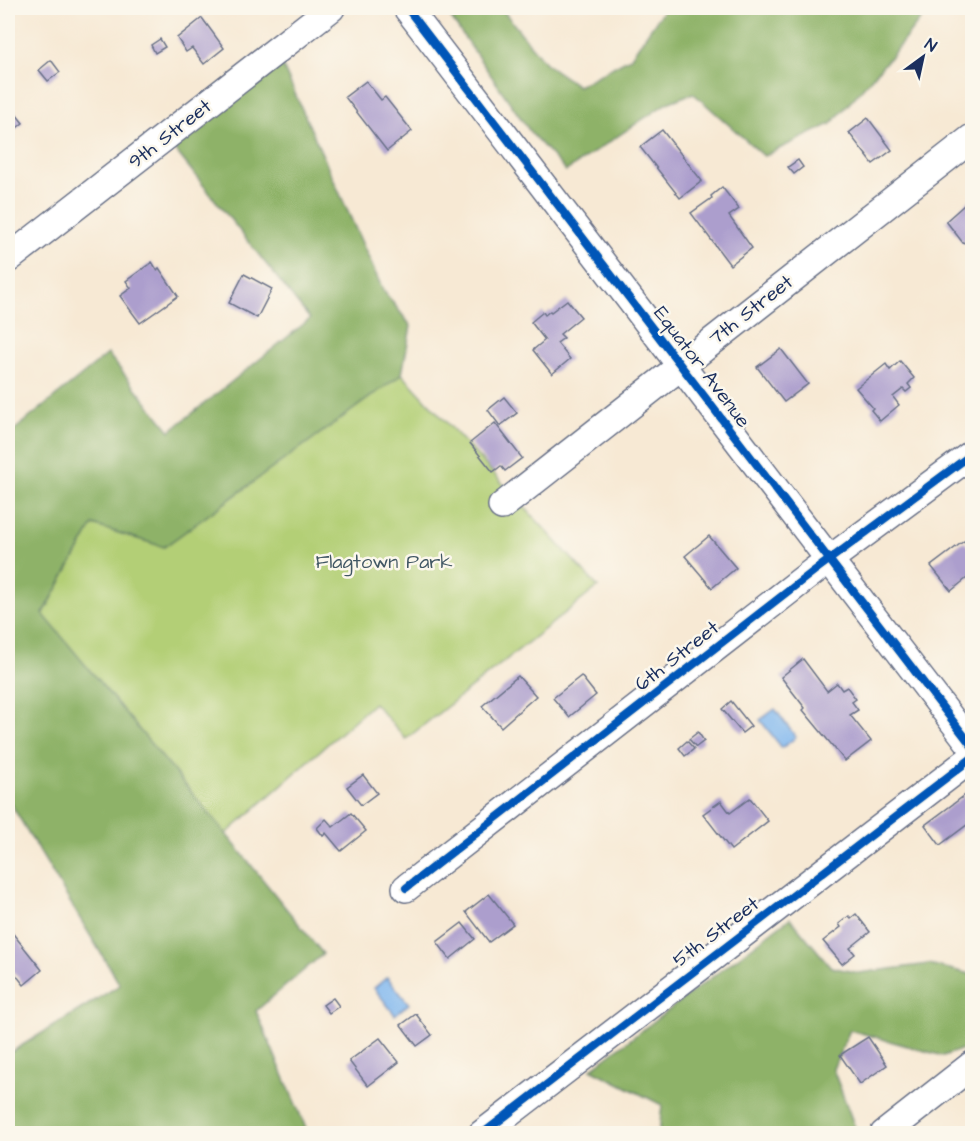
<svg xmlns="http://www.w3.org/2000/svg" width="980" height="1141" viewBox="0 0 980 1141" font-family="'Architects Daughter',sans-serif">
  <rect width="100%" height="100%" fill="#fbf7ec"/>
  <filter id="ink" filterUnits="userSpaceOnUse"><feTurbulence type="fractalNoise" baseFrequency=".0167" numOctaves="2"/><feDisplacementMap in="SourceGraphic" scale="12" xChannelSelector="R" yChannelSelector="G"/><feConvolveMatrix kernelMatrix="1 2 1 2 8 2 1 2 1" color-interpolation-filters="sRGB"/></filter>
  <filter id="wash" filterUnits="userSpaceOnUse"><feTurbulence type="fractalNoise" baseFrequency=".008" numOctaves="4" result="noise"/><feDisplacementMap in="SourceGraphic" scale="24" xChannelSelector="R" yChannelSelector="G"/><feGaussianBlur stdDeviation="1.35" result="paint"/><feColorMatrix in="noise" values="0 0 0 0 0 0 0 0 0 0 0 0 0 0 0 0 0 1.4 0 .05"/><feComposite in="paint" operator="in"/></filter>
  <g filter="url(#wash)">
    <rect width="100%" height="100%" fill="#f7e9d4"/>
    <path fill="#b3cf76" stroke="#677f6a" stroke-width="1.5" d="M402 374 598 587 406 739 374 703 226 834 43 615 93 525 164 547Z"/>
    <g fill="#8eb267" stroke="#547062" stroke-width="1.5">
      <path d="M444 8H501L545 63 578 86 630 58 665 8H929L893 54 831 124 764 156 693 93 667 103 566 171 531 133Z"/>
      <path d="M276 51 383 290 411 326 402 374 164 547 93 525 43 614 226 834 323 954 256 1011 308 1133H215L205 1127 202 1134 8 1133V1054L120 985 8 799V435L108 354 170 431 310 319 168 141Z"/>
      <path d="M790 918 831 967 859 973 929 964 970 974 972 976V1046L943 1056 850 1030 833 1069 856 1130 851 1133H659L662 1105 591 1069Z"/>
    </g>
    <g fill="#80b7ef" stroke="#4e73a6" stroke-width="1.5">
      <path d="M775 709 796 737 782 748 760 720Z"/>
      <path d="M387 977 409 1004 395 1015 374 988Z"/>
    </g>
    <g id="blocks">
      <g fill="#ac9ecd">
        <path d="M202 18 224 48 204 64 192 48 186 52 177 38Z"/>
        <path d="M160 39 165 47 155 53 151 45Z"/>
        <path d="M51 60 60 72 48 81 39 70Z"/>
        <path d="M366 81 381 100 385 97 412 131 387 151 345 97Z"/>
        <path d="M8 104 23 123 8 135Z"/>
        <path d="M868 118 892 150 873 164 849 133Z"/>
        <path d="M662 130 702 181 680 198 640 147Z"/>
        <path d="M798 160 803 167 794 174 788 167Z"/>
        <path d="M722 187 739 209 729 216 752 248 730 265 691 213 712 198 711 196Z"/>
        <path d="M972 198V236L963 243 946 221Z"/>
        <path d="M152 262 157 270 159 268 178 296 140 323 120 296 131 288 126 281Z"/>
        <path d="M244 274 272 289 257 318 229 303Z"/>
        <path d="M567 300 581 317 560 334 564 338 557 343 570 359 552 374 533 350 545 340 531 322 543 312 545 315 550 311 551 312Z"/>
        <path d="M781 349 808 384 784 402 757 367Z"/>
        <path d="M900 361 914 378 908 384 911 388 906 392 903 389 893 397 899 405 880 421 871 410 873 408 856 388 886 364 890 370Z"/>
        <path d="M504 397 517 413 500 426 488 410Z"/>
        <path d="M495 423 522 458 505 471 501 466 493 472 470 443Z"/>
        <path d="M709 536 736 568 712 588 685 556Z"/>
        <path d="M964 541 972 551V574L951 591 931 566Z"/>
        <path d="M803 659 827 691 837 683 842 690 847 687 856 699 852 702 858 710 850 715 871 741 845 761 803 710 805 708 781 677Z"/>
        <path d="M518 676 536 696 501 727 482 706Z"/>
        <path d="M581 676 596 695 569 717 553 698Z"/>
        <path d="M731 701 751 726 742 733 722 709Z"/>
        <path d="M698 732 704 741 696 747 689 739Z"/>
        <path d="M687 741 694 749 685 756 679 748Z"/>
        <path d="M363 775 377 793 361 805 347 787Z"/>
        <path d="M972 790V821L940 845 925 825Z"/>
        <path d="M750 798 768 821 731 850 703 814 721 801 730 813Z"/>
        <path d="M351 813 366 831 341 851 326 833 323 836 317 828 326 819 333 827Z"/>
        <path d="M489 894 513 924 489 942 466 912Z"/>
        <path d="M856 914 870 932 850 948 855 954 842 964 823 941 841 927 839 924 849 916 851 918Z"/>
        <path d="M462 923 475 939 450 959 437 942Z"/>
        <path d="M10 930 42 970 24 985 8 965V932Z"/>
        <path d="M333 998 339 1006 329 1013 323 1005Z"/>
        <path d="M416 1014 432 1035 417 1046 401 1025Z"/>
        <path d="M868 1037 887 1065 860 1084 840 1055Z"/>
        <path d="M380 1038 399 1062 368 1086 349 1061Z"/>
      </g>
    </g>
  </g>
  <g filter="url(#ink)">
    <use href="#blocks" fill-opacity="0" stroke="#687087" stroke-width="1.5"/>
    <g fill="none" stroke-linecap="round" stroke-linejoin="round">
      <g stroke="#687087" stroke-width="30">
        <g id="minor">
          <path d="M407 8 972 746"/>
          <path d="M8 259 331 8"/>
          <path d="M502 506 972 138"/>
          <path d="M406 888 814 571 972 454"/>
          <path d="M482 1134 972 758"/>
          <path d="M884 1134 972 1065"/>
        </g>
      </g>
      <use href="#minor" stroke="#fff" stroke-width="27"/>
      <g stroke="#fbf7ec" stroke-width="11">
        <g id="cycleway">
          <path d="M407 8 972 746"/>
          <path d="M406 888 814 571 972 454"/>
          <path d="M482 1134 972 758"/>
        </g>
      </g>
      <use href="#cycleway" stroke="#0057b8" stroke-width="8"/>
    </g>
  </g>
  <g text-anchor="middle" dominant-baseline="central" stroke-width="5" stroke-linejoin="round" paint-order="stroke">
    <g font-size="20" fill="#1b2f5e" stroke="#fbf7ec">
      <text transform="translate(170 134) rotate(-38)">9th Street</text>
      <text transform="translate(751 310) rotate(-38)">7th Street</text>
      <text transform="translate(702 367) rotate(53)">Equator Avenue</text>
      <text transform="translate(677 656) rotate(-38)">6th Street</text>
      <text transform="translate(716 932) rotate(-37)">5th Street</text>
    </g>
    <g font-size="20" fill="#415764" stroke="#fbf7ec">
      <text x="384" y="562">Flagtown Park</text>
    </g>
  </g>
  <rect width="980" height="1141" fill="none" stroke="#fbf7ec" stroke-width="30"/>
  <g transform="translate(923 57) rotate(33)" stroke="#fbf7ec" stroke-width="4.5" paint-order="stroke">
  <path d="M0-4.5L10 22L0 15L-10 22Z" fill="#1b2f5e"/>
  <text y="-9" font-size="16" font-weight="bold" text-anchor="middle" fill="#1b2f5e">N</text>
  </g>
</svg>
